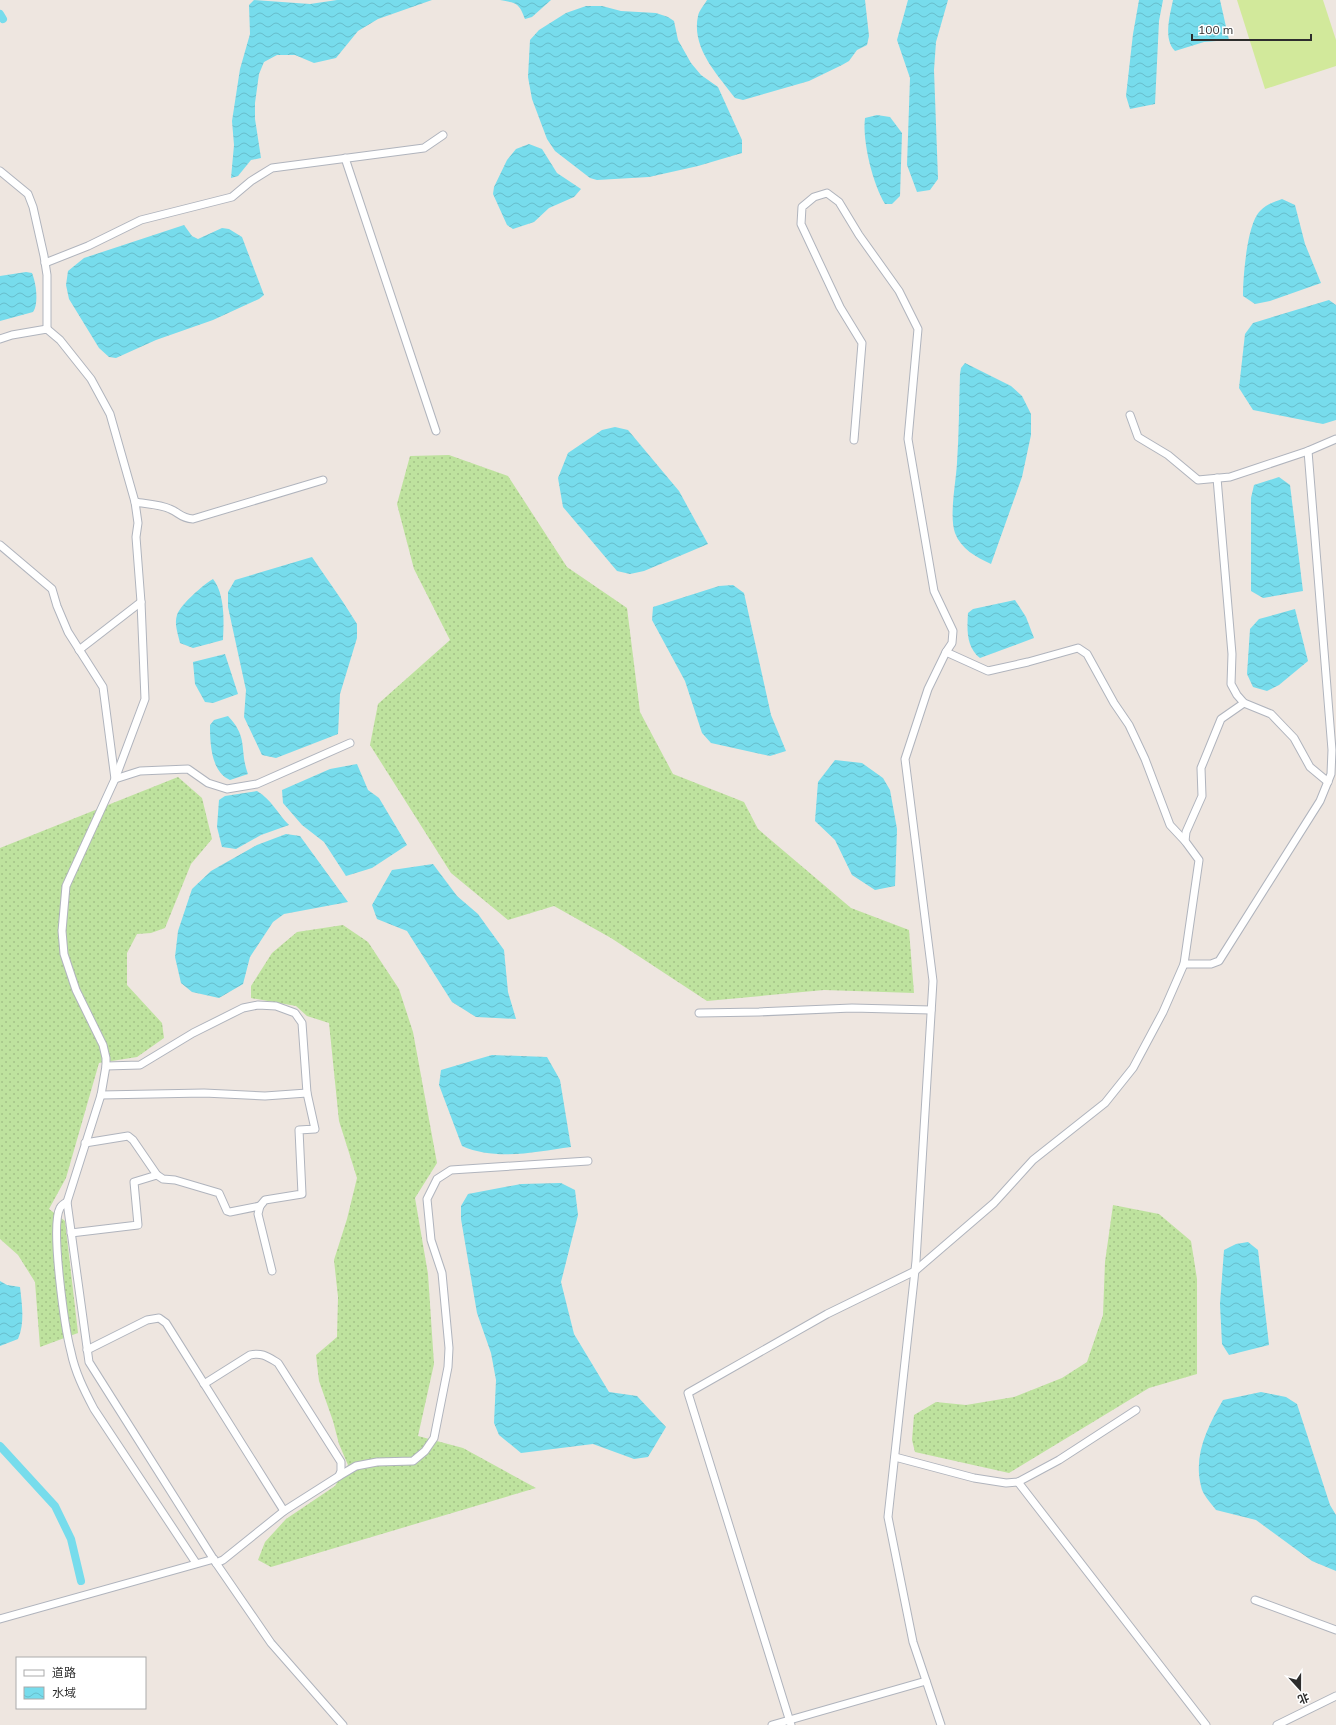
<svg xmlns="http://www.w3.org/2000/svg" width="1336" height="1725" viewBox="0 0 1336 1725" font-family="Mulish,'Noto Sans SC',sans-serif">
  <defs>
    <pattern id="grass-dots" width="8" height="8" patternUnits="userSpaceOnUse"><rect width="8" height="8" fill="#bee29e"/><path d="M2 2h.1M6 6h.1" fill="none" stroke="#a4c288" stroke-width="1.8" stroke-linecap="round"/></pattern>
    <pattern id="water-waves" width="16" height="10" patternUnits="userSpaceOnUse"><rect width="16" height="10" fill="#77dcec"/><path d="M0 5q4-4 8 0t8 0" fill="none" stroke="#67bdcb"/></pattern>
  </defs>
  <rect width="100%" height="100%" fill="#eee6e0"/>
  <g fill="url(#grass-dots)">
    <path d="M449 455 508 476 567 567 627 608 640 712 673 774 744 802 758 829 851 908 909 930 914 993 824 990 707 1001 611 938 554 906 508 920 451 873 370 745 378 704 450 640 414 569 397 504 410 456Z"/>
    <path d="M178 777 202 798 212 839 191 864 165 928 151 933 137 934 127 953V985L162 1023 164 1038 137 1057 99 1063 66 1178 49 1209 65 1221 78 1333 40 1347 35 1282 18 1255 0 1239V848Z"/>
    <path d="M343 925 368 942 399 989 413 1032 437 1163 415 1198 428 1274 434 1364 418 1436 463 1448 536 1488 271 1567 258 1560 265 1542 286 1519 335 1486 348 1465 339 1444 333 1421 319 1381 316 1355 337 1337 338 1297 334 1260 347 1219 357 1178 339 1121 329 1023 307 1016 296 1006 251 998V986L272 953 297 932Z"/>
    <path d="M1113 1205 1159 1214 1191 1241 1197 1279V1374L1149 1388 1009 1473 915 1452 912 1440 914 1415 936 1402 966 1405 1014 1397 1062 1378 1087 1362 1103 1315 1105 1262Z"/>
  </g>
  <path fill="#d2e99b" d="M1237 0H1323L1336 40V66L1265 89Z"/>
  <g fill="url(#water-waves)">
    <path d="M254 0 310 4 337 0H432L378 19 358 31 336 58 314 63 295 55H277L264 62 259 74 255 103V119L261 158 251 160 238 176 231 178 234 145 232 121 240 69 250 34 249 5Z"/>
    <path d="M500 0H551L532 17 525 19C519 3 517 3 500 0Z"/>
    <path d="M707 0H865L869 36 867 45 857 50 849 61 842 65 809 81 743 100 735 98C718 75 691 48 698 16 699 11 704 5 707 0Z"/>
    <path d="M908 0H948L936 42 934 70 938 179 930 190 917 192 907 165 910 78 897 40Z"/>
    <path d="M1139 0H1163L1159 21 1155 104 1130 109 1126 96 1133 34Z"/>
    <path d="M1173 0H1220L1229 40 1204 42 1175 51C1163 39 1170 15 1173 0Z"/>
    <path d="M586 6H602L621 11 656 13 668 17 674 21 678 40 691 63 701 75 718 87 742 140V153L698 166 649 177 597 180 590 178 555 151 547 139 532 99 528 77 530 40 539 30 566 13Z"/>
    <path d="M877 115 890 117 902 133 900 196 892 204H885C873 185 862 141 865 118Z"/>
    <path d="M529 144 542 149 557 173 581 189 574 197 549 208 534 222 513 229 507 225 493 194 494 187 507 160 516 149Z"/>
    <path d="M1282 199 1295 205 1305 244 1321 283 1270 301 1255 304 1243 296C1243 277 1247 224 1260 211 1267 204 1274 202 1282 199Z"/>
    <path d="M184 225 192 236 198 239 222 228 229 229 242 237 264 295 259 299 213 320 156 340 116 358 109 357 99 348 69 299 66 285 68 271 84 258Z"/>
    <path d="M26 272 32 273C36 283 39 303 33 312L0 321V276Z"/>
    <path d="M1329 300 1336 305V420L1323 424 1253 410 1239 388 1245 334 1253 323Z"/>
    <path d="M965 363 1011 386 1022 396 1031 414V435L1022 477 991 564C976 557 961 549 955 533 949 516 956 482 957 463 959 434 959 404 960 374L961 368Z"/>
    <path d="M615 427 628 430 679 491 708 544 644 571 630 574 617 571 563 507 558 478 568 453 602 430Z"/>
    <path d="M1279 477 1290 485 1303 591 1263 598 1251 591V498L1254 485Z"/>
    <path d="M312 557 343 602 357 624V638L340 694 338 734 276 758 262 755 244 717 246 690 228 607V592L235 580Z"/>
    <path d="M213 579C225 594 224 622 223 640L193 648 180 643C178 634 174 624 177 615 181 604 203 585 213 579Z"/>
    <path d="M733 585 744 593 771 715 786 751 770 756 711 743 702 733 685 681 652 620 653 607 719 586Z"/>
    <path d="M1015 600 1026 617 1034 638 980 658C966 647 967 629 968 613L973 609Z"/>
    <path d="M1295 609 1308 661 1279 685 1267 691 1253 687 1247 674 1250 629 1259 619Z"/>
    <path d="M225 654 238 694 213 703 205 702 195 684 193 662Z"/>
    <path d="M228 716C249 738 239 750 248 774L230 780C211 772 210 743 210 725L214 720Z"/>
    <path d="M835 760 862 763 883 778 890 790 897 829 895 886 875 890 852 875 835 840 815 821 818 782Z"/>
    <path d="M357 764 368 790 379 798 407 845 372 868 346 876 324 842 302 825 283 803 282 790 330 769Z"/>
    <path d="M257 791C272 800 277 813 289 825L261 835 236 849 222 847 217 827 219 800 225 796Z"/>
    <path d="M286 834 300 836 348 902 284 914 273 922 250 957 243 984 219 998 192 992 181 983 175 957 178 931 192 889 211 871 257 845Z"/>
    <path d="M433 864 457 896 478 914 504 950 508 992 516 1019 476 1017 452 1002 407 931 377 919 372 905 392 870Z"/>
    <path d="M492 1055 547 1057 560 1080 571 1147C535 1152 496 1161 462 1146L439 1085 441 1070Z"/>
    <path d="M561 1183 575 1190 578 1215 561 1282 574 1334 609 1392 637 1396 666 1427 648 1457 634 1459 593 1444 521 1453 499 1435 494 1423 496 1380 491 1353 477 1313 461 1219V1206L468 1194 521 1184Z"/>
    <path d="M1248 1242 1258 1250 1269 1345 1229 1355 1222 1344 1220 1304 1224 1250 1236 1244Z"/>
    <path d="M0 1281 7 1285 20 1287C22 1305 25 1323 18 1339L0 1346Z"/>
    <path d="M1261 1392 1286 1397 1297 1404 1330 1505 1336 1515V1571L1312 1561 1256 1520 1216 1510C1211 1503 1202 1494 1201 1486 1193 1455 1208 1426 1223 1400Z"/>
  </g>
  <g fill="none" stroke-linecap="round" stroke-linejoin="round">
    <g stroke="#77dcec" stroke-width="8">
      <path d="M0 14 3 19"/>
      <path d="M0 1446 55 1506 71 1539 81 1581"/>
    </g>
    <g stroke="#b0b4bd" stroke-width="9">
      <g id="street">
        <path d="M345 158 436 431"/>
        <path d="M0 171 28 194 33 207 44 256 47 275V329"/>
        <path d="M45 263 88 246 141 220 232 197 251 181 272 168 424 148 443 135"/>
        <path d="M0 339 12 335 47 329 60 340 91 379 110 414 135 502 138 523 136 537 141 602 145 699 115 779 66 886 62 931 64 954 76 990 103 1045 106 1058V1066L101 1095 67 1202 89 1362 216 1563 271 1643 343 1725"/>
        <path d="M1130 415 1138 437 1168 455 1198 480 1230 477 1308 451 1336 439"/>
        <path d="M854 440 862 343 840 307 801 224 802 207 814 197 827 193 839 202 859 235 899 291 918 329 908 439 934 591 953 631 952 643 946 652 928 689 905 759 933 981 916 1261 888 1517 913 1642 941 1725"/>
        <path d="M1217 478 1232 654 1231 684 1237 695 1244 703 1271 714 1294 738 1310 767 1328 782"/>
        <path d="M135 502C146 504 159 504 170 509 180 513 180 518 193 519L323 480"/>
        <path d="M0 545 52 589 57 606 68 632 103 687 115 779 140 771 188 769 208 783 227 789 257 784 350 743"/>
        <path d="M79 650 141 602"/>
        <path d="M946 652 988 671 1028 662 1078 648 1087 654 1114 703 1129 725 1145 759 1170 825 1185 841"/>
        <path d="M1184 964H1211L1219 961 1320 801 1331 774 1332 750 1308 451"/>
        <path d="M699 1013 759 1012 852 1008 931 1010"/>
        <path d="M106 1066 140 1065 193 1033 243 1008 258 1005 276 1006 295 1013 302 1023 307 1093 315 1129 299 1130 302 1194 265 1200 260 1206 258 1214 272 1271"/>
        <path d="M101 1095 204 1093 265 1096 307 1093"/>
        <path d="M85 1143 128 1136 133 1140 157 1175 163 1179 175 1180 219 1193 227 1211 230 1212 260 1206"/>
        <path d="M67 1202C65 1203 61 1206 60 1208 50 1226 65 1329 71 1352 75 1372 84 1390 94 1409L196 1563"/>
        <path d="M71 1233 138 1225 134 1182 157 1175"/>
        <path d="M87 1350 147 1320 159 1318 166 1323 284 1511"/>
        <path d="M204 1384 250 1355C262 1352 268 1357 278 1363L341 1462V1471L339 1476"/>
        <path d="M895 1457 974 1478 1006 1483 1018 1482 1059 1460 1136 1410"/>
        <path d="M1018 1482 1206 1725"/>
        <path d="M216 1563 223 1560 284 1511 339 1476 356 1466 377 1462 413 1461 425 1451 434 1438 448 1367 449 1348 442 1273 431 1240 427 1199 437 1179 451 1170 588 1161"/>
        <path d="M1255 1600 1336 1630"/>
        <path d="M0 1619 214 1559"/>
        <path d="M772 1725 926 1681"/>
        <path d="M791 1725 688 1393 827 1314 915 1271 994 1203 1033 1160 1105 1103 1133 1068 1163 1012 1184 964 1199 860 1185 841 1186 832 1202 796 1201 768 1221 719 1244 703"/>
        <path d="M1277 1725 1336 1696"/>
      </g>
    </g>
    <use href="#street" stroke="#fff" stroke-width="7"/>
  </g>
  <rect x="16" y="1657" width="130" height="52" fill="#ffffff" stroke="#ababab"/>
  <rect x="24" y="1670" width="20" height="6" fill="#ffffff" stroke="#ababab"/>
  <text x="52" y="1677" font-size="12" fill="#2d2d2d">道路</text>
  <rect x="24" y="1687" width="20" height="12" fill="url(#water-waves)" stroke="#ababab"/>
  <text x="52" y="1697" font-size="12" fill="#2d2d2d">水域</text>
  <g transform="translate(1300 1689) rotate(159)" stroke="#ffffff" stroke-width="3" paint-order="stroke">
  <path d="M0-3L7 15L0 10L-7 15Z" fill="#2d2d2d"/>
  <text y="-6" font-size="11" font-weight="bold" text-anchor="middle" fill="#2d2d2d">北</text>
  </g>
  <path d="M1192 34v6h119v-6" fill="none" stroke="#2d2d2d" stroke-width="2"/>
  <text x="1198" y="34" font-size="12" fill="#2d2d2d" stroke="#ffffff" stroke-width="3" paint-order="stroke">100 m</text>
</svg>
